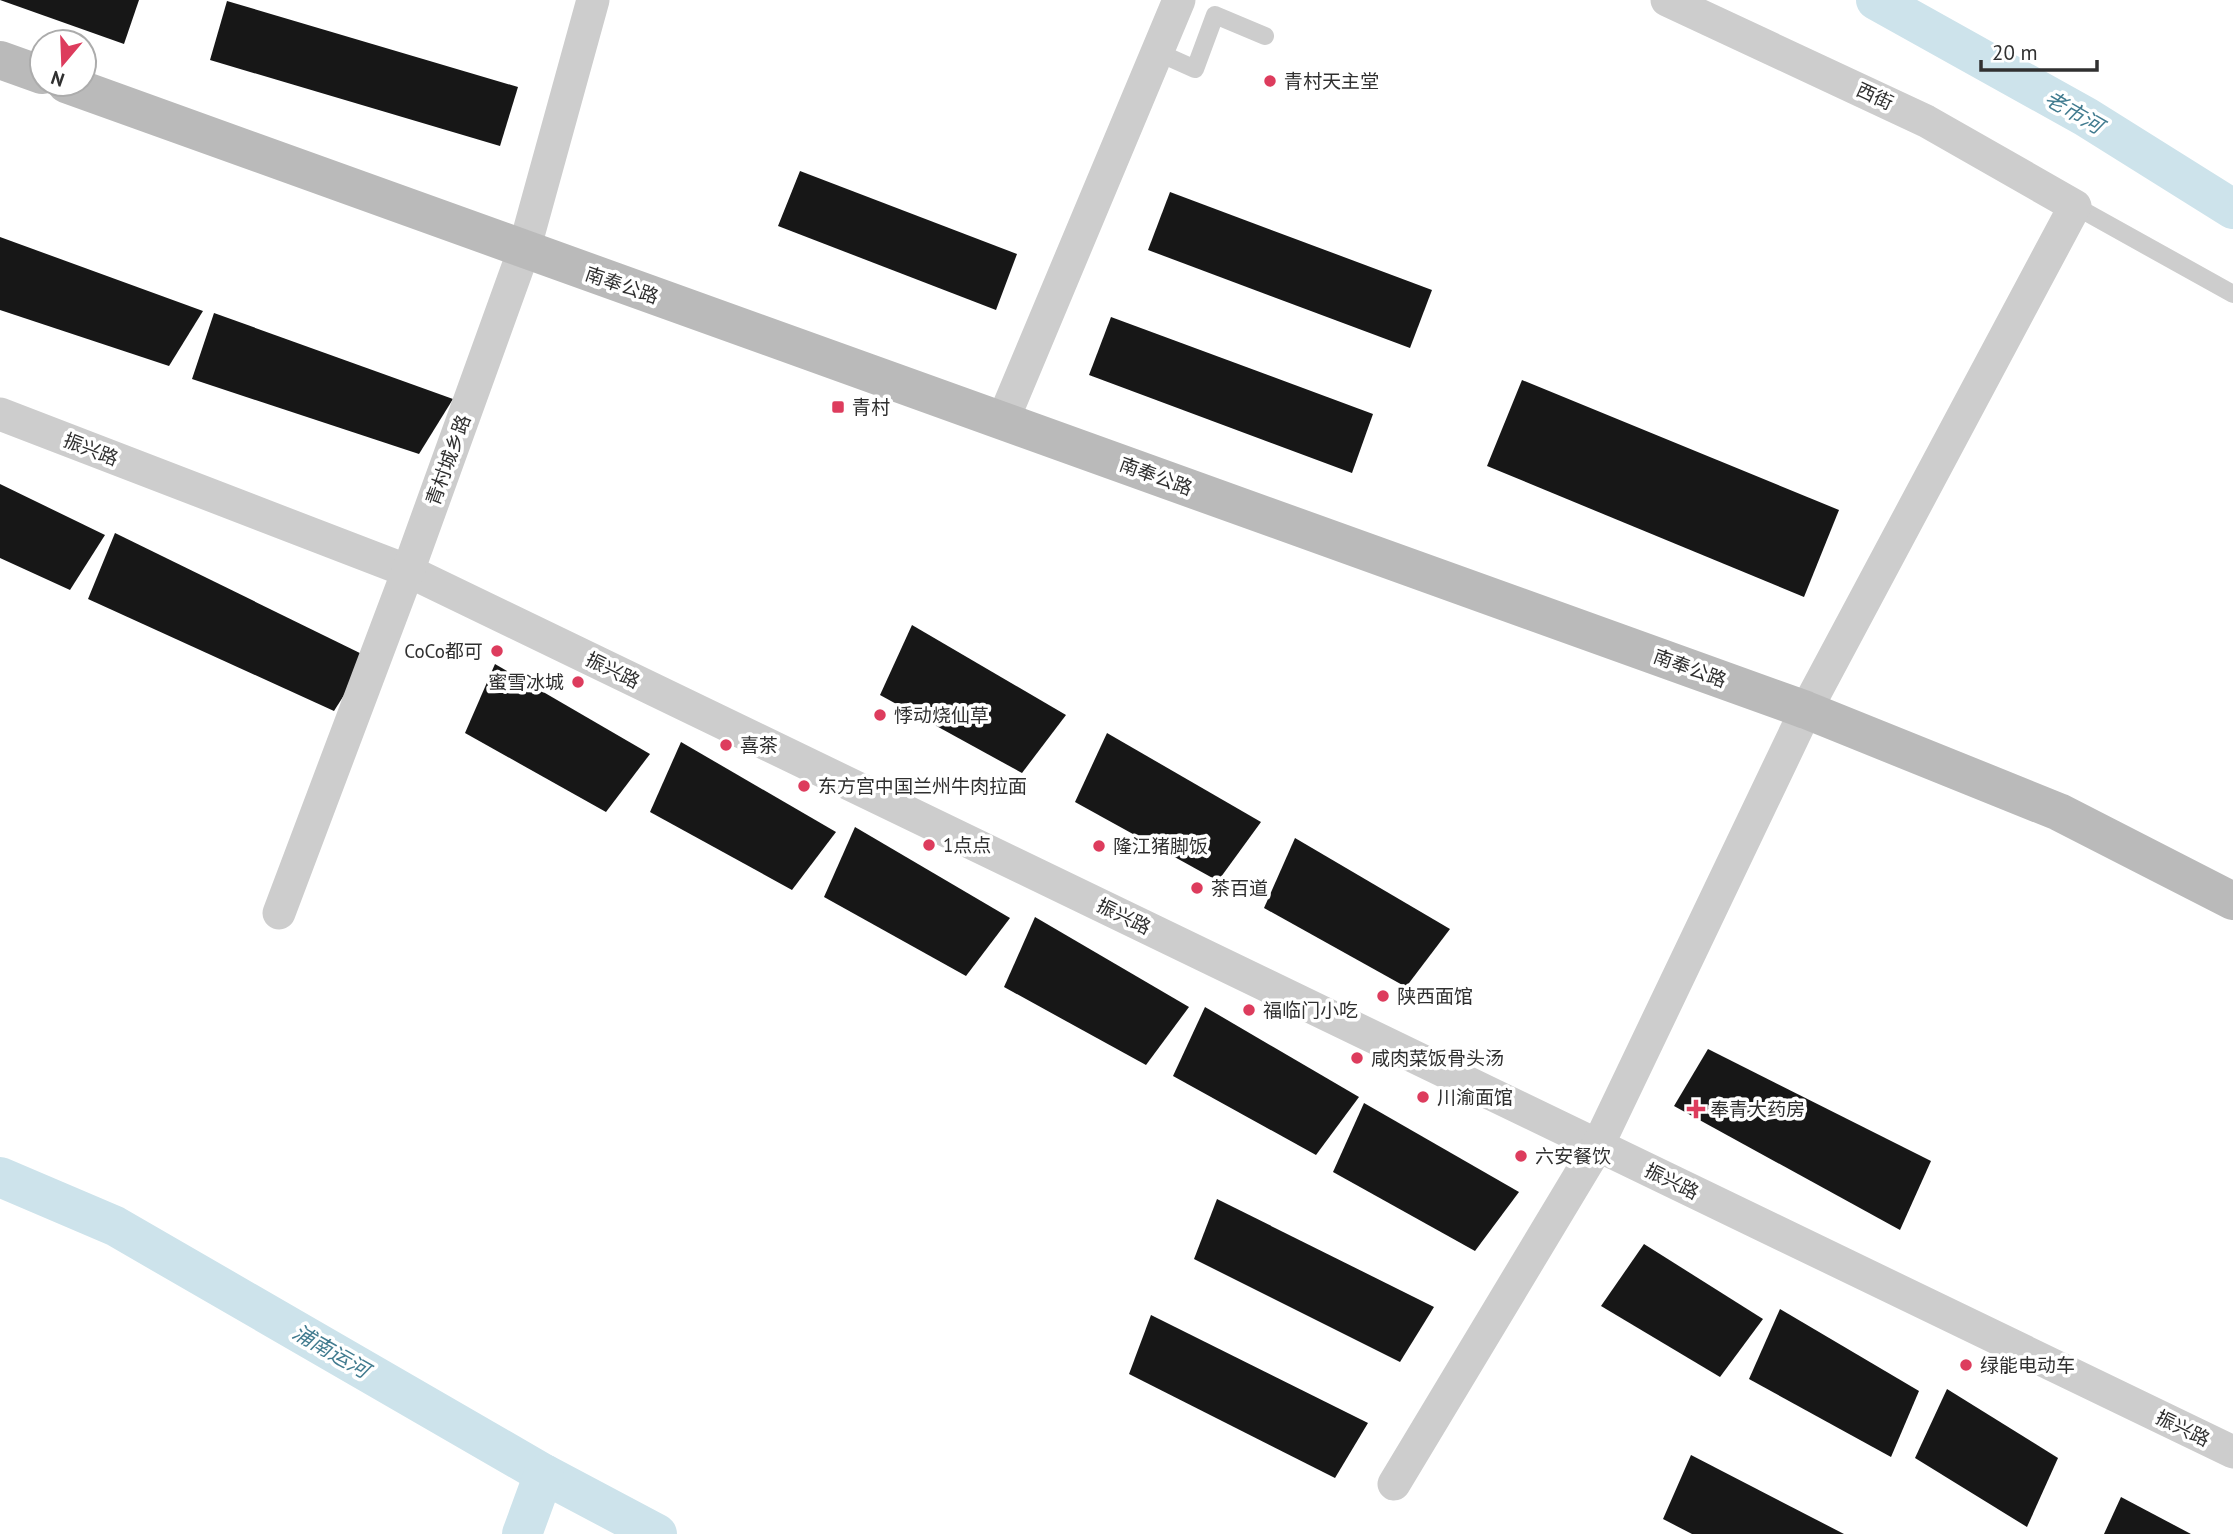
<svg xmlns="http://www.w3.org/2000/svg" width="2233" height="1534" viewBox="0 0 2233 1534" font-family="'PT Sans','Noto Sans SC',sans-serif">
  <rect width="100%" height="100%" fill="#fff"/>
  <g fill="none" stroke-linecap="round" stroke-linejoin="round">
    <g stroke="#cde3eb" stroke-width="40">
      <path d="M1876 0 2086 117 2233 209"/>
      <path d="M0 1177 115 1226 544 1474 657 1534"/>
      <path d="M522 1534 544 1474"/>
    </g>
  </g>
  <g fill="#171717">
    <path d="M0 0H139L124 44Z"/>
    <path d="M227 1 518 87 500 146 210 60Z"/>
    <path d="M800 171 1017 254 996 310 778 226Z"/>
    <path d="M1170 192 1432 290 1410 348 1148 250Z"/>
    <path d="M0 237 203 311 169 366 0 310Z"/>
    <path d="M214 313 453 399 419 454 192 379Z"/>
    <path d="M1111 317 1373 414 1352 473 1089 375Z"/>
    <path d="M1522 380 1839 510 1804 597 1487 466Z"/>
    <path d="M0 484 105 535 70 590 0 558Z"/>
    <path d="M115 533 368 657 334 711 88 599Z"/>
    <path d="M912 625 1066 715 1022 773 880 695Z"/>
    <path d="M495 664 650 754 606 812 465 733Z"/>
    <path d="M1107 733 1261 822 1218 881 1075 802Z"/>
    <path d="M681 742 836 832 792 890 650 812Z"/>
    <path d="M855 827 1010 918 966 976 824 897Z"/>
    <path d="M1295 838 1450 929 1406 987 1264 908Z"/>
    <path d="M1035 917 1189 1007 1146 1065 1004 987Z"/>
    <path d="M1205 1007 1359 1097 1316 1155 1173 1076Z"/>
    <path d="M1708 1049 1931 1161 1900 1230 1674 1106Z"/>
    <path d="M1364 1103 1519 1192 1475 1251 1333 1172Z"/>
    <path d="M1217 1199 1434 1307 1400 1362 1194 1259Z"/>
    <path d="M1644 1244 1763 1319 1720 1377 1601 1306Z"/>
    <path d="M1780 1309 1919 1391 1891 1457 1749 1379Z"/>
    <path d="M1151 1315 1368 1423 1335 1478 1129 1374Z"/>
    <path d="M1947 1389 2058 1458 2027 1527 1915 1458Z"/>
    <path d="M1691 1455 1844 1534H1692L1663 1519Z"/>
    <path d="M2121 1497 2191 1534H2104Z"/>
  </g>
  <g fill="none" stroke-linecap="round" stroke-linejoin="round">
    <g stroke="#cdcdcd" stroke-width="18">
      <path d="M1157 52 1195 69 1215 15 1265 36"/>
      <path d="M2075 206 2233 294"/>
    </g>
    <g stroke="#cdcdcd" stroke-width="33">
      <path d="M0 414 408 571 2233 1452"/>
      <path d="M1003 420 1179 0"/>
      <path d="M279 913 408 571 524 250 593 0"/>
      <path d="M1394 1484 1598 1145 1806 710 2075 206 1926 121 1667 0"/>
    </g>
    <g stroke="#bababa" stroke-width="38">
      <path d="M0 60 42 75"/>
      <path d="M66 84 1806 710 2059 812 2233 901"/>
    </g>
  </g>
  <g fill="#dd3c5d" stroke="#fff" stroke-width="2.5">
    <circle cx="1270" cy="81" r="7"/>
    <rect x="831" y="400" width="14" height="14" rx="3.5"/>
    <circle cx="497" cy="651" r="7"/>
    <circle cx="578" cy="682" r="7"/>
    <circle cx="880" cy="715" r="7"/>
    <circle cx="726" cy="745" r="7"/>
    <circle cx="804" cy="786" r="7"/>
    <circle cx="929" cy="845" r="7"/>
    <circle cx="1099" cy="846" r="7"/>
    <circle cx="1197" cy="888" r="7"/>
    <circle cx="1383" cy="996" r="7"/>
    <circle cx="1249" cy="1010" r="7"/>
    <circle cx="1357" cy="1058" r="7"/>
    <circle cx="1423" cy="1097" r="7"/>
    <path d="M1692.5 1098.5h7v7h7v7h-7v7h-7v-7h-7v-7h7z"/>
    <circle cx="1521" cy="1156" r="7"/>
    <circle cx="1966" cy="1365" r="7"/>
  </g>
  <g text-anchor="middle" dominant-baseline="central" stroke-width="7" stroke-linejoin="round" paint-order="stroke">
    <g font-size="19" fill="#303030" stroke="#fff" text-anchor="start">
      <text x="1284" y="81">青村天主堂</text>
      <text x="852" y="407">青村</text>
      <text x="483" y="651" text-anchor="end">CoCo都可</text>
      <text x="564" y="682" text-anchor="end">蜜雪冰城</text>
      <text x="894" y="715">悸动烧仙草</text>
      <text x="740" y="745">喜茶</text>
      <text x="818" y="786">东方宫中国兰州牛肉拉面</text>
      <text x="943" y="845">1点点</text>
      <text x="1113" y="846">隆江猪脚饭</text>
      <text x="1211" y="888">茶百道</text>
      <text x="1397" y="996">陕西面馆</text>
      <text x="1263" y="1010">福临门小吃</text>
      <text x="1371" y="1058">咸肉菜饭骨头汤</text>
      <text x="1437" y="1097">川渝面馆</text>
      <text x="1710" y="1109">奉青大药房</text>
      <text x="1535" y="1156">六安餐饮</text>
      <text x="1980" y="1365">绿能电动车</text>
    </g>
    <g font-size="19" fill="#303030" stroke="#fff">
      <text transform="translate(1875 96) rotate(25)">西街</text>
      <text transform="translate(622 285) rotate(19)">南奉公路</text>
      <text transform="translate(91 449) rotate(21)">振兴路</text>
      <text transform="translate(448 460) rotate(-70)">青村城乡路</text>
      <text transform="translate(1156 476) rotate(20)">南奉公路</text>
      <text transform="translate(1690 668) rotate(20)">南奉公路</text>
      <text transform="translate(613 670) rotate(26)">振兴路</text>
      <text transform="translate(1124 916) rotate(26)">振兴路</text>
      <text transform="translate(1672 1181) rotate(26)">振兴路</text>
      <text transform="translate(2183 1428) rotate(26)">振兴路</text>
    </g>
    <g font-size="21" font-style="italic" fill="#417b8f" stroke="#fff">
      <text transform="translate(2074 112) rotate(30)">老市河</text>
      <text transform="translate(331 1351) rotate(30)">浦南运河</text>
    </g>
  </g>
  <g transform="translate(63 63) rotate(199)"><circle r="33" fill="#ffffff" stroke="#acacac" stroke-width="2"/>
  <path d="M0-5L12 26L0 18L-12 26Z" fill="#dd3c5d"/>
  <text y="-10" font-size="19" font-weight="bold" text-anchor="middle" fill="#303030">N</text>
  </g>
  <path d="M1981 60v10h116v-10" fill="none" stroke="#303030" stroke-width="3.5"/>
  <text x="1992" y="60" font-size="21" fill="#303030" stroke="#ffffff" stroke-width="5" paint-order="stroke">20 m</text>
</svg>
